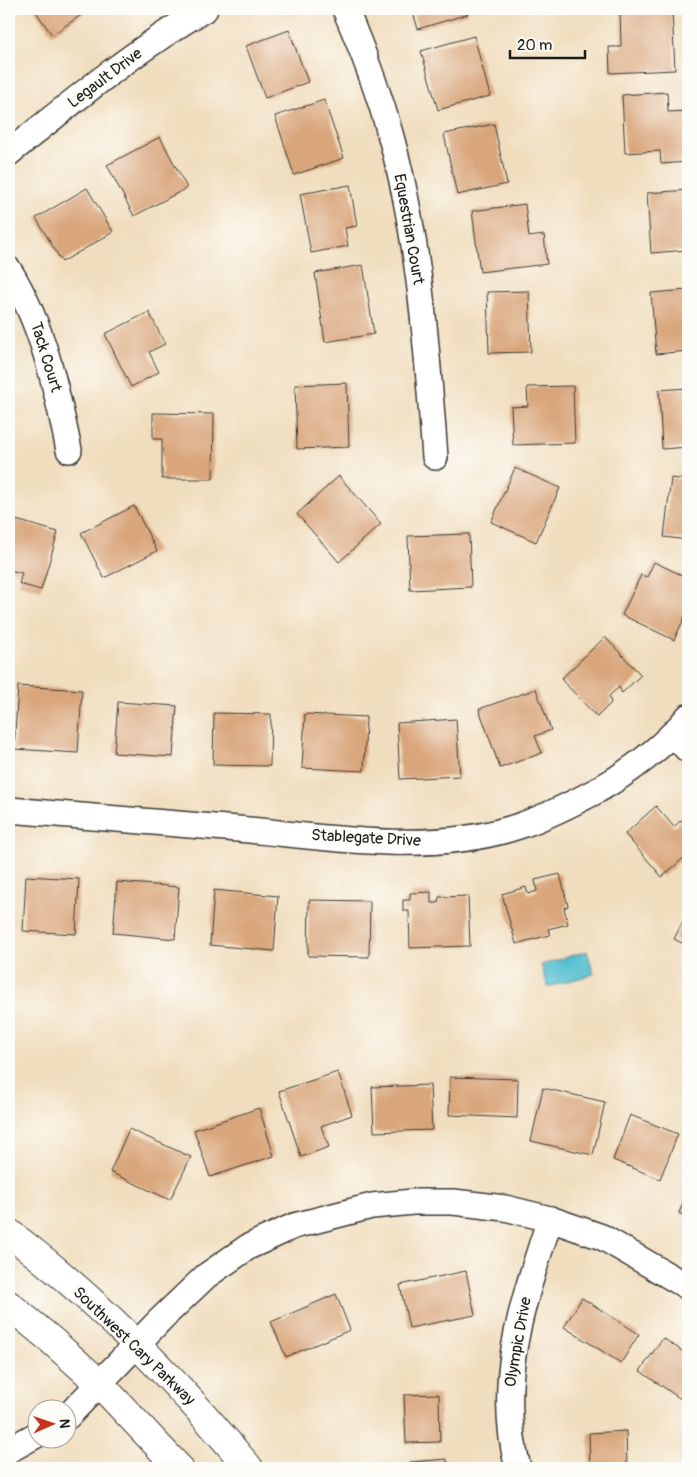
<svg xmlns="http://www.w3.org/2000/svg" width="697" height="1477" viewBox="0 0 697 1477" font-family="Pangolin,sans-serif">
  <rect width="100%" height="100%" fill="#fdfcf7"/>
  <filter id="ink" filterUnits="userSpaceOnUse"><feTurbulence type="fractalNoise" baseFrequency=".02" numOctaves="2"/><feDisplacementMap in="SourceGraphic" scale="10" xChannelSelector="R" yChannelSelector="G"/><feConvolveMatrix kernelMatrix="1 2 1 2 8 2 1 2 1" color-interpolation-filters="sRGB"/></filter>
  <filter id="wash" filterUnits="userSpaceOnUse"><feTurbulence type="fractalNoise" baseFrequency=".0096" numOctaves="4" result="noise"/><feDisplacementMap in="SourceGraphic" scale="20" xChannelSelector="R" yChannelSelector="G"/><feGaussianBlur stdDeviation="1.12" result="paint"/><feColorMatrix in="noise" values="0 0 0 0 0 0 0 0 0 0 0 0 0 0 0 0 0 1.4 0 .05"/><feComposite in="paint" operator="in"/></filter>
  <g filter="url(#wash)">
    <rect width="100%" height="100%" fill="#f0ddbd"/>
    <path fill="#55bfd0" stroke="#386e76" d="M587 951 594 974 548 987 541 965Z"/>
    <g id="blocks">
      <g fill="#d9a67c">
        <path d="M34 9H85L87 11 52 35Z"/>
        <path d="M412 9H466L468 14 418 29Z"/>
        <path d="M620 9H672L675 70 610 73 609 47H621Z"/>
        <path d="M289 30 308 82 265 98 246 46Z"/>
        <path d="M474 36 490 96 438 110 421 51Z"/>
        <path d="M667 92 668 112 687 111 688 162 661 164 660 151 625 153 622 95Z"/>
        <path d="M324 100 344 158 294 175 275 116Z"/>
        <path d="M494 124 507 184 457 195 444 134Z"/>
        <path d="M160 137 187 188 134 216 107 165Z"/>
        <path d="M350 185 357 226 345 228 348 246 311 253 300 194Z"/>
        <path d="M87 188 113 232 62 262 36 218Z"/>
        <path d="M688 190V250L651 253 647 193Z"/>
        <path d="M525 204 529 237 544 235 547 264 480 272 472 211Z"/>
        <path d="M363 265 374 334 325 342 315 273Z"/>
        <path d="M688 290V351L656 354 651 293Z"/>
        <path d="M529 291 531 352 489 353 487 292Z"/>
        <path d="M149 312 165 344 149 352 159 372 131 387 105 334Z"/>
        <path d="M347 383 349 447 297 449 295 385Z"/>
        <path d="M573 386 575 443 513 445 511 407 528 406 527 387Z"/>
        <path d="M688 388V447L662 449 659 390Z"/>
        <path d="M153 413 214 414 213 479H162V439H153Z"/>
        <path d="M515 468 560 488 536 542 491 522Z"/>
        <path d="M339 476 381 524 339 562 297 514Z"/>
        <path d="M671 478 688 480V540L664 537Z"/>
        <path d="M134 506 157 551 104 578 81 533Z"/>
        <path d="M9 518 58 532 41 590 19 584 22 573 9 570Z"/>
        <path d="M469 534 471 587 410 590 408 536Z"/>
        <path d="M654 562 688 578V610L674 640 622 615 641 575 647 577Z"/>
        <path d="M605 637 641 675 622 693 619 687 609 696 611 703 597 717 561 679Z"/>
        <path d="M18 686 82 690 78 753 14 749Z"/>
        <path d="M536 689 551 730 535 736 542 753 500 768 479 709Z"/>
        <path d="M118 702 177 706 173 757 114 753Z"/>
        <path d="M214 713 271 714 270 766 213 765Z"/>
        <path d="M305 714 366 717 364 771 302 768Z"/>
        <path d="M456 719 460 776 400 779 397 723Z"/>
        <path d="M656 806 674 827 681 820 688 828V854L662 877 625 834Z"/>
        <path d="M560 874 568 906 564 908 568 924 548 929 550 935 516 944 502 894 526 887 528 894 537 891 535 880Z"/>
        <path d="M26 876 79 879 76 934 23 931Z"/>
        <path d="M117 882 179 887 175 939 113 933Z"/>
        <path d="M214 890 278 896 274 951 210 945Z"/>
        <path d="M431 892V903H438L439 897 468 896 470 946 410 948 409 911H403V900H410V893Z"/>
        <path d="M309 900 370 901 369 957 308 956Z"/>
        <path d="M688 911V946L674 939Z"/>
        <path d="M338 1072 352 1115 321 1126 329 1147 301 1157 279 1091Z"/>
        <path d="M450 1077 518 1079 517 1118 449 1115Z"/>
        <path d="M430 1085 432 1130 374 1132 372 1087Z"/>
        <path d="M543 1088 605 1102 593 1155 531 1141Z"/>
        <path d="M259 1108 274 1156 210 1177 194 1130Z"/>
        <path d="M630 1115 678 1134 660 1179 613 1160Z"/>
        <path d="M129 1129 191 1157 170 1200 110 1172Z"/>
        <path d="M688 1191V1217L679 1213Z"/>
        <path d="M466 1271 475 1315 409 1328 400 1285Z"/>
        <path d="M336 1294 350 1330 286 1357 271 1322Z"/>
        <path d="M582 1298 639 1334 621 1363 564 1327Z"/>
        <path d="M663 1338 688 1355V1404L640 1371Z"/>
        <path d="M439 1394 440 1442 406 1443 404 1395Z"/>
        <path d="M626 1431 627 1468H590L589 1433Z"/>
        <path d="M447 1459V1468H411L410 1462Z"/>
      </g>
    </g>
  </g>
  <g filter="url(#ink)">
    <use href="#blocks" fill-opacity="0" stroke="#3c3934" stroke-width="1"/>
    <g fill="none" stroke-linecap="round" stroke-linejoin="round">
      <g stroke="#3c3934" stroke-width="28">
        <g id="minor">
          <path d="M345 9C363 51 379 93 391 137 420 241 427 350 435 457"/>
          <path d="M9 153C72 102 135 50 205 9"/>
          <path d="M9 270C43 325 56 387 69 450"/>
          <path d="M674 735 688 750"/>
          <path d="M9 810C85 816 162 823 238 829 329 837 430 856 519 826 546 817 572 804 598 790 631 771 663 747 688 717"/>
          <path d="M68 1416 160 1320 206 1276 248 1247 294 1226 372 1206 413 1202H453L505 1208 550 1219 602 1237 688 1287"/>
          <path d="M9 1450 38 1434"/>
          <path d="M518 1468C495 1380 523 1302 550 1219"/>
        </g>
      </g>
      <g stroke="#3c3934" stroke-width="30">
        <g id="primary">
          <path d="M9 1233C98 1300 178 1382 249 1468"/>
          <path d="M9 1305 50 1339 99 1383 179 1468"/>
        </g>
      </g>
      <use href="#minor" stroke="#fff" stroke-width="25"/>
      <use href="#primary" stroke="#fff" stroke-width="28"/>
    </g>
  </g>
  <g text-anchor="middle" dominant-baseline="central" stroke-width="5" stroke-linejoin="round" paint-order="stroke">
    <g font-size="16" fill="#1c1c1c" stroke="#fdfcf7">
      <text transform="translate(105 78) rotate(-37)">Legault Drive</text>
      <text transform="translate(409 229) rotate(80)">Equestrian Court</text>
      <text transform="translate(46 357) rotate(73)">Tack Court</text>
      <text transform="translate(366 838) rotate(3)">Stablegate Drive</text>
      <text transform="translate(518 1342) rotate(-80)">Olympic Drive</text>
      <text transform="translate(134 1346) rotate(44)">Southwest Cary Parkway</text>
    </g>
  </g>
  <rect width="697" height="1477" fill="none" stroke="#fdfcf7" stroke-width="30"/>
  <g transform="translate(52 1424) rotate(88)"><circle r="24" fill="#fdfcf7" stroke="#a3a29f"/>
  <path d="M0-4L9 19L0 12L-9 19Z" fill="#c8321e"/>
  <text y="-8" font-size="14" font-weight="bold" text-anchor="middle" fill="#1c1c1c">N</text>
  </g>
  <path d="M510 50v8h75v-8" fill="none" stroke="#1c1c1c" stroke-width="2.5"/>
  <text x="517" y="50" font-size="15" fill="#1c1c1c" stroke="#fdfcf7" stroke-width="4" paint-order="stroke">20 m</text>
</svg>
